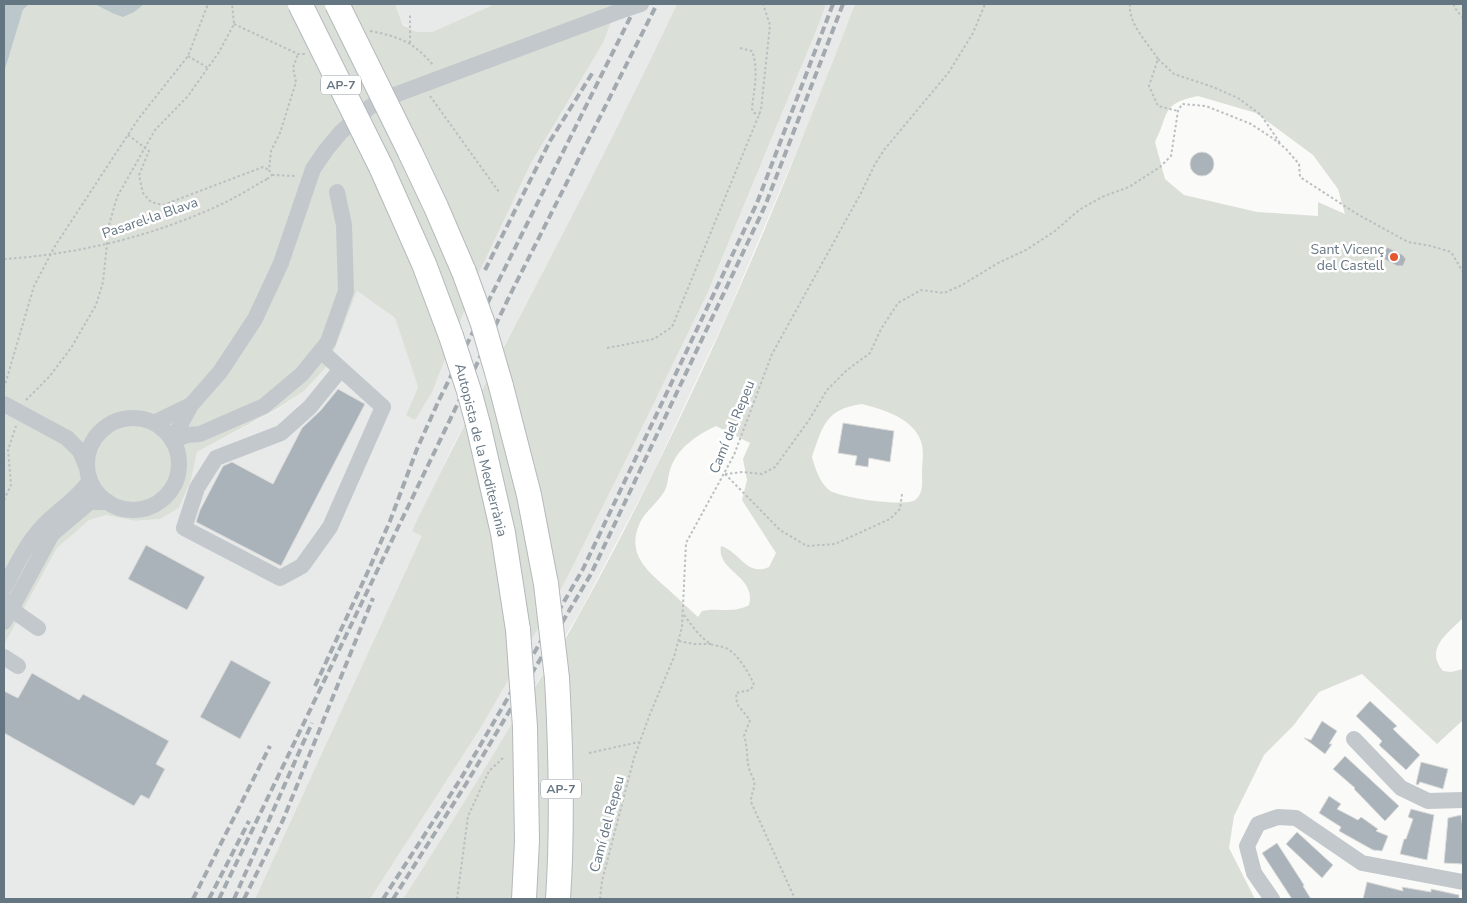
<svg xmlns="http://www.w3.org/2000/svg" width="1467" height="903" viewBox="0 0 1467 903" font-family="'Nunito Sans',sans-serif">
  <rect width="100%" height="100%" fill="#fafaf8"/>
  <g fill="#e8e9e9">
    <path d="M395 4H495L432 32H417L403 24Z"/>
    <path d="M618 4H677L646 71 523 313 453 446 413 531 423 536 255 899H4V645L57 548 89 519 106 515 135 521 160 519 179 508 191 480 197 452 278 409 304 391 329 364 357 291 395 318 418 387 406 415 479 273 531 163 603 43Z"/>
    <path d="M826 4H855L813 113 726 317 652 475 580 612 444 837 403 899H370L480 729 566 580 636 440 708 292 819 24Z"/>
  </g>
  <g fill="#dadfd7" fill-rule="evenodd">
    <path d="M29 4H94L112 13 144 4H395L403 25 417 32H432L495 4H618L603 43 531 163 479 273 432 392 415 420 406 415 418 387 395 318 357 291 329 364 304 391 277 409 197 452 191 480 179 508 160 519 135 521 106 515 89 520 57 548 4 645V73L23 10Z"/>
    <path d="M677 4H826L819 24 708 292 636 440 566 580 480 729 370 899H255L422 536 412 531C497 354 594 182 677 4Z"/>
    <path d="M855 4H1463V618C1448 633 1424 649 1443 671L1451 672 1463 669V720L1437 744 1362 674 1319 692 1293 726 1264 755 1234 816 1229 848 1255 899H403C442 840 478 779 515 719 537 683 561 648 581 611 688 417 776 211 855 4ZM1198 96 1256 113 1313 155 1338 189 1345 214 1318 202V216L1257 212 1184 195 1165 179 1155 142C1170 113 1160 104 1198 96ZM862 404C885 410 916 419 922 445 924 454 922 463 922 472 922 481 924 494 915 500 905 507 839 498 829 490 820 483 815 468 812 457 823 425 826 409 862 404ZM716 426 750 443 743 459 747 480 742 500 776 553 769 567C747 577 740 552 721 546 716 571 757 576 749 605 733 614 718 607 702 611L698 617C689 609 680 600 670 591 650 573 626 556 639 525 644 511 660 502 666 488 668 482 668 476 670 470 677 448 697 435 716 426Z"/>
  </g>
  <g fill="#bbc7cb">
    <path d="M4 4H29L23 10 4 73Z"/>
    <path d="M94 4H144L134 12 123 17 112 13Z"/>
  </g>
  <g fill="#aab3b9" stroke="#dcdcda">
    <circle cx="1202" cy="164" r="12"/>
    <path d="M1387 247 1403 255 1406 259 1403 266H1397L1382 258Z"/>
    <path d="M338 389 365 404 281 566 196 522 200 510 223 466 232 462 273 484 302 428 321 410Z"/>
    <path d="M843 423 894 431 890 462 869 458 868 467 855 465 857 456 838 453Z"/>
    <path d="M146 545 205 577 187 610 128 579Z"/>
    <path d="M231 660 271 682 240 739 200 717Z"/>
    <path d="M32 673 79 700 83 694 169 741 156 764 165 769 149 799 141 795 134 806 4 733V691L18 698Z"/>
    <path d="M1370 701 1397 726 1393 729 1420 755 1406 770 1379 745 1382 741 1356 716Z"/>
    <path d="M1322 721 1337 731 1329 744H1332L1325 754 1304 738 1311 740Z"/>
    <path d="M1345 756 1399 806 1385 821 1354 789 1355 788 1333 769Z"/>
    <path d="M1421 762 1448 769 1443 789 1420 782 1418 785 1416 784Z"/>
    <path d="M1329 796 1341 804 1337 809 1358 820 1361 817 1378 829 1376 831 1388 836 1382 851 1373 850 1339 831 1341 827 1319 813Z"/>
    <path d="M1411 809 1434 815 1427 860 1400 854 1404 839H1406L1413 819 1408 817Z"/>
    <path d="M1461 815 1463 828V864L1444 863 1448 818Z"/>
    <path d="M1297 832 1333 865 1322 878 1286 844Z"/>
    <path d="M1277 843 1304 885 1303 886 1311 899H1292L1262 853Z"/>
    <path d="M1367 882 1403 891 1402 887 1431 892V889L1459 895V899H1363Z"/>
  </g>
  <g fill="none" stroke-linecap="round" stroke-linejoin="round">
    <g stroke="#b4b9bd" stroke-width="26">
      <g id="highway">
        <path d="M410 152 436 207 464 272"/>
        <path d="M381 167 424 264 451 336"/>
        <path d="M501 386 529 495 546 584"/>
        <path d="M478 424 503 533 518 630"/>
        <path d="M557 678C561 752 563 825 558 899"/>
        <path d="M524 899 527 841 525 727"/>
      </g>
    </g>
    <g stroke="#bbbfc2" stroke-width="2" stroke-dasharray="2.5 2.5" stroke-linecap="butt">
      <path d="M1130 4C1128 24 1148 43 1158 59L1149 86 1158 106 1178 111"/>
      <path d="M1454 4V7L1463 18"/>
      <path d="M234 24 298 54H305"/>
      <path d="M370 31C401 37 413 42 434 66"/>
      <path d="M410 43V15"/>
      <path d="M740 48 752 51C759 70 754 89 752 109L754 113 760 114"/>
      <path d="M188 56 208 68"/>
      <path d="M1158 59 1174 74 1213 87 1238 98 1261 115 1280 143"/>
      <path d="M430 96 499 192"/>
      <path d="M128 135 149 151 139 175 143 193 151 202 163 205 263 167 269 170"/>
      <path d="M272 175 295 176"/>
      <path d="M267 179 272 175 269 170 271 151 280 133 296 82 293 68 298 54"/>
      <path d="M607 348 654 339 672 327 761 110 770 25 763 4"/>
      <path d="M4 388 34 286 55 246 139 118 188 56 208 4"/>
      <path d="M26 400 49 377 71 348 96 305 103 282 109 225 117 197 155 130 188 96 219 52 234 24 232 4"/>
      <path d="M725 474 743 472 762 474 775 467 809 420 827 390 847 370 870 353 881 329 898 303 921 290 944 293 962 285 998 263 1026 250 1055 231 1079 210 1102 197 1129 187 1160 167 1171 156 1178 111 1182 104 1206 106 1251 124 1274 139 1286 149 1299 164 1300 177 1357 214 1408 242 1431 246 1451 252 1463 272"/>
      <path d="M725 474 780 530 807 546 835 544 890 519 900 509 902 494"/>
      <path d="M4 500 11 485 8 450 16 426"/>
      <path d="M684 615C691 624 700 638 711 644 715 646 721 646 726 648 737 653 750 674 754 685L750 690 736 693 737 704 750 720 744 736C748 747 746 757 749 768 750 774 756 780 754 787 753 792 751 796 751 802L795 899"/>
      <path d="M679 641 694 644H711"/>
      <path d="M589 753 639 742"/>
      <path d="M457 899 468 816 489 771 503 758"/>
      <path d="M600 899 602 881 634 758 650 714 674 657 682 627 686 543 734 455 772 354 861 193 875 164 884 150 949 72 973 33 985 4"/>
    </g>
    <g stroke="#c3c8cc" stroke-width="16">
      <path d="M321 351 383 407 330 527 302 566 280 578 184 528 197 488 216 458 281 433 310 407 341 369"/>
      <circle cx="133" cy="464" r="46"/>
      <path d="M154 423 191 405"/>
      <path d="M67 438 80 451 87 468"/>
      <path d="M172 440 191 405 220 372 255 319 281 263 313 169 326 150 341 132 370 107 384 99 620 11"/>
      <path d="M173 441 187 435 200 434 264 406 302 374 328 342 346 291 344 225 337 192"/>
      <path d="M4 588C16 566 26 544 43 526 58 510 78 499 90 480"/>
      <path d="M6 601 5 605 38 628"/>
      <path d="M4 622 52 534 90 502H108"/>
      <path d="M4 657 18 666"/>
      <path d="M1354 739 1401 788 1428 801 1463 800"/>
      <path d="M1272 899 1254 873 1247 846 1258 824 1278 817 1296 818 1362 863 1463 882"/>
    </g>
    <use href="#highway" stroke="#fff" stroke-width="24"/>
    <g stroke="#a2aab0" stroke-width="4" stroke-dasharray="8 4" stroke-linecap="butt">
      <path d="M485 270 550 141 593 72"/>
      <path d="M315 686 370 567 390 521 417 449 439 400 637 4"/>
      <path d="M193 899 270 746"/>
      <path d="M209 899 249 821"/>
      <path d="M219 899 512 291 657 4"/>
      <path d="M234 899 312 723"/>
      <path d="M244 899 283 820 373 598"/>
      <path d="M383 899 460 780 583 569 757 203 833 4"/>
      <path d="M393 899 466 784 591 574 765 206 843 4"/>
    </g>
    <g stroke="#b4b9bd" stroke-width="26" stroke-linecap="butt">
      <g id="highway-bridge">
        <path d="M300 4 381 167"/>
        <path d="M337 4 410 152"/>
        <path d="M464 272 483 324 501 386"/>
        <path d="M451 336 469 391 478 424"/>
        <path d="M546 584 557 678"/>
        <path d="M518 630 525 727"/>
      </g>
    </g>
    <path stroke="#bbbfc2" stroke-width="2" stroke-dasharray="2.5 2.5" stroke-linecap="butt" d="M4 259C80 254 154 236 224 203 238 196 253 187 267 179"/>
    <g stroke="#c3c8cc" stroke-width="16">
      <path d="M620 11 641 4"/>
      <path d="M4 404 67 438"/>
    </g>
    <use href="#highway-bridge" stroke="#fff" stroke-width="24"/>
  </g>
  <circle fill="#e4572e" stroke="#fff" stroke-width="2" cx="1394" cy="257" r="5"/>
  <g text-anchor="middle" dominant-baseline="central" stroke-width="5" stroke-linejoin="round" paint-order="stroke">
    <g fill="#fff" stroke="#939fa8" stroke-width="1">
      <rect x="321" y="75.5" width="40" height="19" rx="4"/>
      <rect x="541" y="779.5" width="40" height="19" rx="4"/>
    </g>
    <g font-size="12" font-weight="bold" fill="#657683">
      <text x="341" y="85">AP-7</text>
      <text x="561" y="789">AP-7</text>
    </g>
    <g font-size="14" fill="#657683" stroke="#fff">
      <text transform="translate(150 218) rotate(-19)">Pasarel·la Blava</text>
      <text transform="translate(732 427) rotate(-68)">Camí del Repeu</text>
      <text transform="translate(481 450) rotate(76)">Autopista de la Mediterrània</text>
      <text transform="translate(607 824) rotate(-75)">Camí del Repeu</text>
    </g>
    <g font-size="14" fill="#657683" stroke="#fff" text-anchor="end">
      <text x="1384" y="249">Sant Vicenç<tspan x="1384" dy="16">del Castell</tspan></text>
    </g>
  </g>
  <rect width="1467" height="903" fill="none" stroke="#657683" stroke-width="10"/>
</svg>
